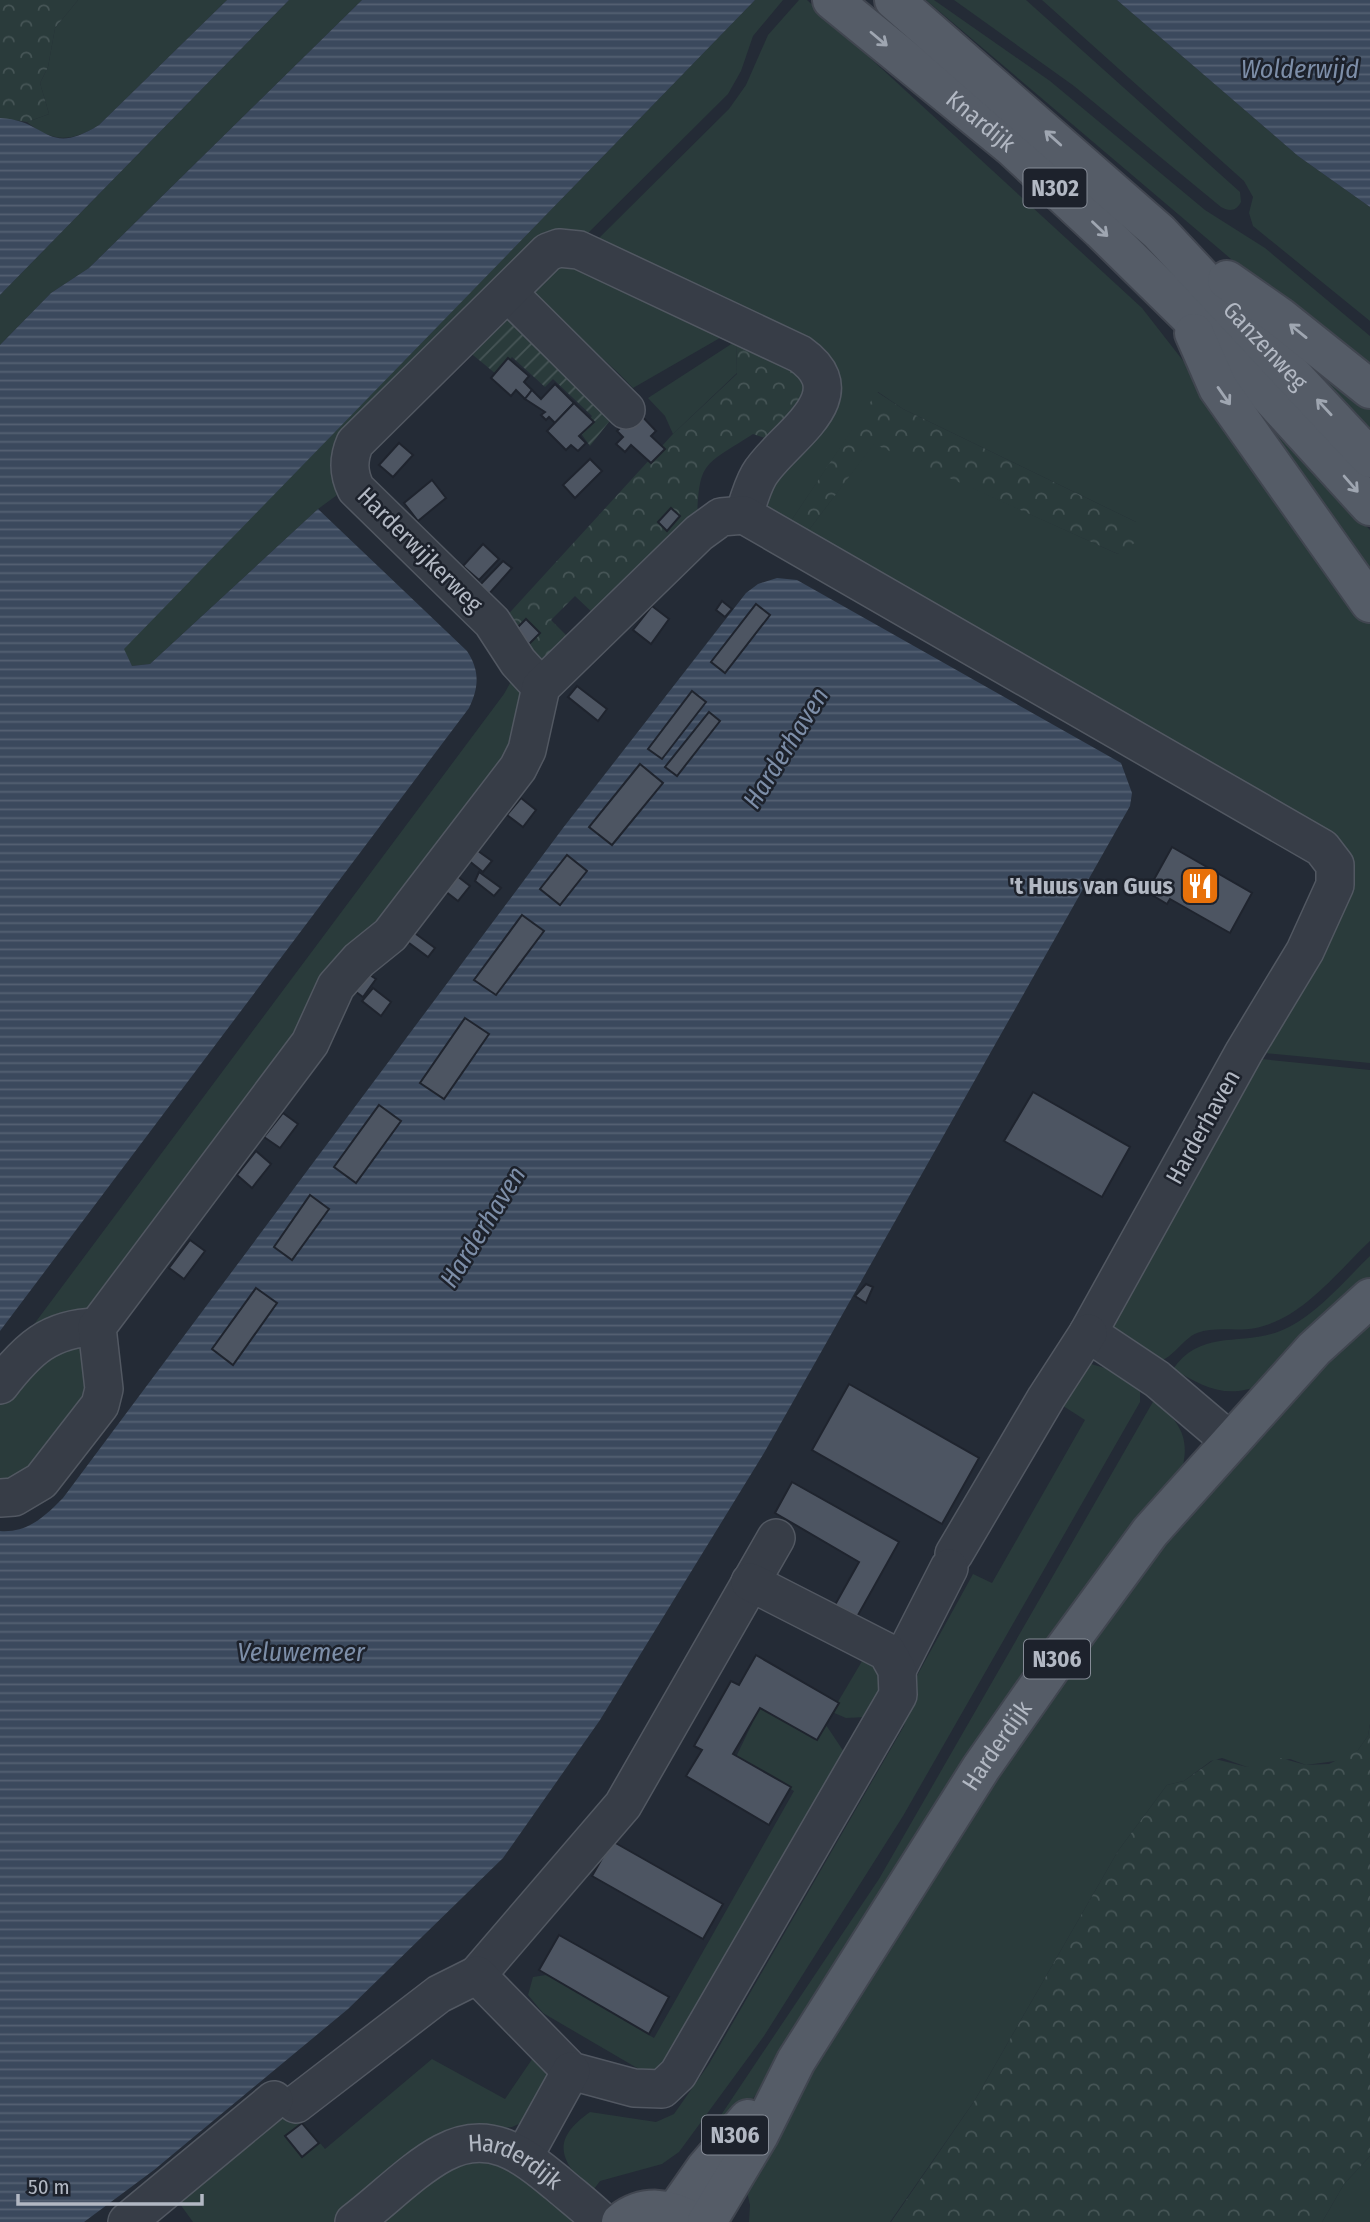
<svg xmlns="http://www.w3.org/2000/svg" width="1370" height="2222" viewBox="0 0 1370 2222" font-family="'Fira Sans Condensed',sans-serif">
  <defs>
    <pattern id="forest-crowns" width="20" height="18" patternUnits="userSpaceOnUse" patternTransform="scale(1.75)"><rect width="20" height="18" fill="#2a3b3b"/><path d="M2 6a3 3 0 1 1 6 0M12 15a3 3 0 1 1 6 0" fill="none" stroke="#465556"/></pattern>
    <pattern id="garden-furrows" width="10" height="10" patternUnits="userSpaceOnUse" patternTransform="scale(1.75)"><rect width="10" height="10" fill="#2a3b3b"/><path d="M-1 1l2-2M0 10L10 0M9 11l2-2" fill="none" stroke="#465556"/></pattern>
    <pattern id="water-rules" width="6" height="5" patternUnits="userSpaceOnUse" patternTransform="scale(1.75)"><rect width="6" height="5" fill="#3b495d"/><path d="M0 2.5h6" fill="none" stroke="#556173"/></pattern>
  </defs>
  <rect width="100%" height="100%" fill="#242b36"/>
  <g fill="#2a3b3b">
    <path d="M78 0H227L99 125C72 142 52 143 27 122L49 114 40 83 48 67 55 28Z"/>
    <path d="M289 0H362L89 268 51 293 0 345V295Z"/>
    <path d="M755 0H783L753 36 741 71 728 94 580 241 436 350 344 490 318 509 150 664 132 666 123 649Z"/>
    <path d="M799 0H807L1142 308 1209 394 1370 616V1063L1255 1052 1349 882 802 539 874 443 1118 554 1136 522 903 409 878 392 785 530 757 501 828 400 597 240 729 109 746 85 768 35Z"/>
    <path d="M926 0H934L1050 81 1205 210 1265 248 1370 336V373L1284 304Z"/>
    <path d="M954 0H1026L1240 192 1241 202C1236 211 1230 212 1221 207L1074 86Z"/>
    <path d="M1042 0H1117L1298 156 1370 207V321L1253 226 1249 213 1253 197 1244 181Z"/>
    <path d="M559 256 732 331 633 388C599 351 556 322 521 285Z"/>
    <path d="M1272 318 1370 402V433L1313 371Z"/>
    <path d="M736 341 737 373 673 434 665 416 648 398Z"/>
    <path d="M1230 378 1370 530V586Z"/>
    <path d="M514 676 531 692 524 730 102 1310 23 1339 504 694Z"/>
    <path d="M1251 1058 1370 1070V1241C1337 1272 1303 1318 1256 1328 1236 1332 1216 1326 1197 1333 1182 1339 1173 1359 1158 1361L1112 1336 1108 1311Z"/>
    <path d="M1370 1256V1278L1260 1385C1226 1400 1202 1386 1173 1369 1203 1326 1247 1349 1289 1327 1320 1311 1345 1280 1370 1256Z"/>
    <path d="M1370 1320V1724L1368 1736 1358 1750 1343 1760 1306 1765 1290 1759 1247 1767 1222 1758 1211 1761 1184 1781 1167 1785 1118 1851 975 2100 890 2222H749L750 2205 747 2192 803 2076 1027 1726 1157 1552 1324 1366Z"/>
    <path d="M86 1342 97 1390 35 1476 0 1489V1396L33 1352Z"/>
    <path d="M1091 1364 1105 1368 1140 1390V1402L903 1816 764 2036 679 2152 662 2164 600 2181 591 2193C562 2161 548 2142 590 2112L656 2122 674 2114 709 2064 904 1726 913 1683 973 1574 992 1583 1085 1420 1057 1402 1078 1370Z"/>
    <path d="M1154 1400C1181 1423 1192 1439 1180 1476L775 2069 706 2161 697 2151 879 1879Z"/>
    <path d="M868 1651 889 1684 866 1717 846 1718 832 1712Z"/>
    <path d="M760 1707 815 1740 826 1725 844 1752 666 2071 649 2075 543 2013 528 1995 533 1977 546 1975 654 2038 794 1791 736 1757Z"/>
    <path d="M537 2052 546 2074 545 2085 528 2120 512 2127 451 2136 335 2222H193L172 2193 287 2103 325 2149 432 2059 505 2099Z"/>
    <path d="M459 2155H499L580 2222H366Z"/>
    <path d="M1370 2156V2222H1322L1344 2184Z"/>
  </g>
  <g fill="url(#forest-crowns)">
    <path d="M0 0H78L55 28 48 67 40 83 49 114 27 122 0 118Z"/>
    <path d="M745 336 816 384 780 443 753 434C702 467 699 460 697 524L594 614 575 596 551 620 566 635 576 626 579 630 550 672 503 620 673 434 737 374 736 341Z"/>
    <path d="M877 392 903 409 1136 522V542L1118 554 874 444 802 539 785 530Z"/>
    <path d="M1370 1724V2156L1344 2184 1322 2222H891L975 2100 1118 1851 1167 1785 1184 1781 1215 1759 1247 1767 1273 1756 1306 1765 1329 1764 1358 1750 1368 1736Z"/>
  </g>
  <path fill="url(#garden-furrows)" d="M499 307 616 413 590 446 580 432 592 416 553 379 545 387 512 357 496 374 462 346Z"/>
  <g fill="url(#water-rules)">
    <path d="M227 0H289L0 295V118C48 120 46 158 99 125Z"/>
    <path d="M362 0H755L124 649 132 666 150 664 318 509 467 651C480 671 479 687 469 708L0 1331V345L51 293 89 268Z"/>
    <path d="M1117 0H1370V207L1298 156Z"/>
    <path d="M777 578 797 580 1121 763 1132 793 1130 806 764 1453 600 1720 503 1858 348 2009 154 2170 84 2222H0V1531C28 1533 44 1517 63 1498L563 828 746 593 758 584Z"/>
  </g>
  <g fill="#4d5562" stroke="#1f242e" stroke-width="2">
    <path d="M508 358 529 376 524 382 532 390 525 399 516 390 511 396 491 378Z"/>
    <path d="M555 384 574 403 555 423 549 417 546 420 541 415 545 412 525 399 532 390 541 399Z"/>
    <path d="M574 403 594 422 579 436 586 443 578 451 571 445 566 450 547 431Z"/>
    <path d="M637 411 656 431 651 436 665 449 651 463 631 445 625 452 616 444 623 437 617 431Z"/>
    <path d="M399 443 413 455 393 477 379 465Z"/>
    <path d="M590 459 602 471 575 498 563 485Z"/>
    <path d="M432 480 446 498 418 521 404 503Z"/>
    <path d="M671 508 680 516 667 531 658 522Z"/>
    <path d="M483 544 499 559 479 580 463 566Z"/>
    <path d="M503 561 512 568 488 595 479 586Z"/>
    <path d="M722 601 732 609 725 617 716 610Z"/>
    <path d="M756 604 770 615 725 673 711 662Z"/>
    <path d="M652 606 669 619 651 644 633 630Z"/>
    <path d="M526 619 540 633 529 644 515 630Z"/>
    <path d="M577 686 607 709 598 721 568 697Z"/>
    <path d="M692 691 706 702 662 759 648 749Z"/>
    <path d="M709 712 720 721 677 776 665 767Z"/>
    <path d="M640 764 663 783 612 845 589 827Z"/>
    <path d="M521 798 536 810 523 827 507 815Z"/>
    <path d="M471 846 492 861 483 872 463 856Z"/>
    <path d="M1172 847 1252 893 1230 933 1170 899 1167 904 1147 892Z"/>
    <path d="M567 855 587 871 560 905 540 889Z"/>
    <path d="M479 872 501 888 494 896 475 881Z"/>
    <path d="M457 876 470 886 458 901 445 891Z"/>
    <path d="M522 915 544 931 496 995 474 980Z"/>
    <path d="M412 931 435 948 428 957 405 940Z"/>
    <path d="M365 972 376 979 363 997 352 989Z"/>
    <path d="M373 988 391 1002 381 1016 362 1001Z"/>
    <path d="M465 1018 489 1034 444 1099 420 1083Z"/>
    <path d="M1033 1092 1130 1147 1102 1197 1004 1141Z"/>
    <path d="M379 1105 401 1121 356 1183 334 1167Z"/>
    <path d="M283 1113 298 1124 280 1148 264 1137Z"/>
    <path d="M256 1151 271 1164 252 1188 237 1175Z"/>
    <path d="M310 1195 329 1209 292 1260 274 1247Z"/>
    <path d="M190 1240 205 1251 184 1279 169 1268Z"/>
    <path d="M866 1284 873 1287 866 1303 855 1296Z"/>
    <path d="M256 1288 277 1303 233 1365 212 1349Z"/>
    <path d="M849 1384 979 1458 942 1524 812 1450Z"/>
    <path d="M792 1482 899 1542 853 1624 831 1612 859 1562 775 1513Z"/>
    <path d="M756 1655 839 1703 817 1740 760 1708 733 1754 791 1787 769 1825 686 1776 702 1750 694 1746 714 1711 731 1681 739 1685Z"/>
    <path d="M612 1841 723 1904 703 1939 592 1876Z"/>
    <path d="M559 1935 669 1997 649 2034 539 1970Z"/>
    <path d="M302 2123 319 2143 302 2157 285 2136Z"/>
  </g>
  <g fill="none" stroke-linecap="round" stroke-linejoin="round">
    <g stroke="#525862" stroke-width="40">
      <g id="minor">
        <path d="M508 293 626 410"/>
        <path d="M541 687 518 662 492 622 356 489C348 473 348 459 355 443L548 252 559 248 579 250 800 354C861 397 780 439 759 475 752 487 748 502 744 515"/>
        <path d="M0 1385C27 1350 49 1328 97 1327"/>
        <path d="M0 1498 14 1497 41 1481 100 1405 104 1389 97 1327 310 1043 336 986 359 960 390 935 518 768 527 750 541 687 699 533 721 517 744 515 1322 848 1335 865V885L1305 951 1244 1052 1088 1333 1157 1379 1230 1441"/>
        <path d="M954 1554 1046 1398 1088 1333"/>
        <path d="M897 1670 949 1568"/>
        <path d="M477 1975 623 1805 776 1538"/>
        <path d="M296 2104 439 1994 477 1975 571 2071 634 2088 662 2089 678 2074 898 1695 897 1670 887 1652 750 1582"/>
        <path d="M524 2156 571 2071"/>
        <path d="M127 2222 274 2100"/>
        <path id="s1" d="M354 2222C382 2201 413 2169 443 2153 489 2128 522 2154 557 2183 572 2196 588 2208 602 2222"/>
      </g>
    </g>
    <g stroke="#414650" stroke-width="42">
      <g id="major">
        <path id="s2" d="M832 0 1012 147 1101 230 1267 393 1370 506"/>
        <path id="s3" d="M894 0 1159 232 1370 458"/>
        <path d="M1227 280 1280 317 1370 389"/>
        <path d="M1194 333 1218 388 1370 603"/>
        <path d="M675 2212 705 2169 748 2119"/>
        <path d="M621 2222C644 2204 669 2207 693 2222"/>
        <path id="s4" d="M707 2222 759 2135 796 2061 981 1768 1062 1652 1150 1532 1314 1349 1370 1298"/>
      </g>
    </g>
    <use href="#minor" stroke="#373d47" stroke-width="37"/>
    <use href="#major" stroke="#555c67" stroke-width="38"/>
  </g>
  <defs><path id="oneway-shaft" d="M-6 0H5M1.5-3L5.5 0L1.5 3" fill="none" stroke-width="1.6" stroke-linecap="round" stroke-linejoin="round" transform="scale(1.75)"/></defs>
  <g stroke="#9fa6b1">
    <use href="#oneway-shaft" transform="translate(879 39) rotate(40)"/>
    <use href="#oneway-shaft" transform="translate(1053 138) rotate(-138)"/>
    <use href="#oneway-shaft" transform="translate(1100 229) rotate(44)"/>
    <use href="#oneway-shaft" transform="translate(1298 331) rotate(-141)"/>
    <use href="#oneway-shaft" transform="translate(1224 396) rotate(55)"/>
    <use href="#oneway-shaft" transform="translate(1324 407) rotate(-133)"/>
    <use href="#oneway-shaft" transform="translate(1351 484) rotate(49)"/>
  </g>
  <defs>
    <g id="restaurant-square" transform="scale(2.0125)"><rect x="-9" y="-9" width="18" height="18" rx="4" fill="#e8710a" stroke="#1d222c"/><path d="M-5-6h1v4h1v-4h1v4h1v-4h1v5L-1.5 .5V6h-2V.5L-5-1ZM5-6V6H3V1.5H1.5Q1.5-4 5-6Z" fill="#fff"/></g>
  </defs>
  <g fill-rule="evenodd">
    <use href="#restaurant-square" x="1200" y="886"/>
  </g>
  <g text-anchor="middle" dominant-baseline="central" stroke-width="5" stroke-linejoin="round" paint-order="stroke">
    <g fill="#1d222c" stroke="#858b96" stroke-width="2">
      <rect x="1023.5" y="168.5" width="63" height="39" rx="5"/>
      <rect x="1024" y="1639.5" width="66" height="39" rx="5"/>
      <rect x="702" y="2115.5" width="66" height="39" rx="5"/>
    </g>
    <g font-size="23" font-weight="bold" fill="#b2b8c3">
      <text x="1055" y="188">N302</text>
      <text x="1057" y="1659">N306</text>
      <text x="735" y="2135">N306</text>
    </g>
    <g font-size="24" fill="#b2b8c3" stroke="#1d222c">
      <text stroke="none"><textPath href="#s2" startOffset="192">Knardijk</textPath></text>
      <text stroke="none"><textPath href="#s3" startOffset="508">Ganzenweg</textPath></text>
      <text transform="translate(420 550) rotate(45)">Harderwijkerweg</text>
      <text transform="translate(1203 1127) rotate(-61)">Harderhaven</text>
      <text stroke="none"><textPath href="#s4" startOffset="558">Harderdijk</textPath></text>
      <text stroke="none"><textPath href="#s1" startOffset="191">Harderdijk</textPath></text>
    </g>
    <g font-size="24" font-weight="bold" fill="#b2b8c3" stroke="#1d222c" text-anchor="end">
      <text x="1173" y="886">'t Huus van Guus</text>
    </g>
    <g font-size="26" font-style="italic" fill="#7d8ea8" stroke="#1d222c">
      <text x="1300" y="69">Wolderwijd</text>
      <text transform="translate(786 748) rotate(-58)">Harderhaven</text>
      <text transform="translate(483 1227) rotate(-58)">Harderhaven</text>
      <text x="301" y="1652">Veluwemeer</text>
    </g>
  </g>
  <path d="M18 2194v10h184v-10" fill="none" stroke="#b2b8c3" stroke-width="3.5"/>
  <text x="28" y="2194" font-size="21" fill="#b2b8c3" stroke="#1d222c" stroke-width="5" paint-order="stroke">50 m</text>
</svg>
